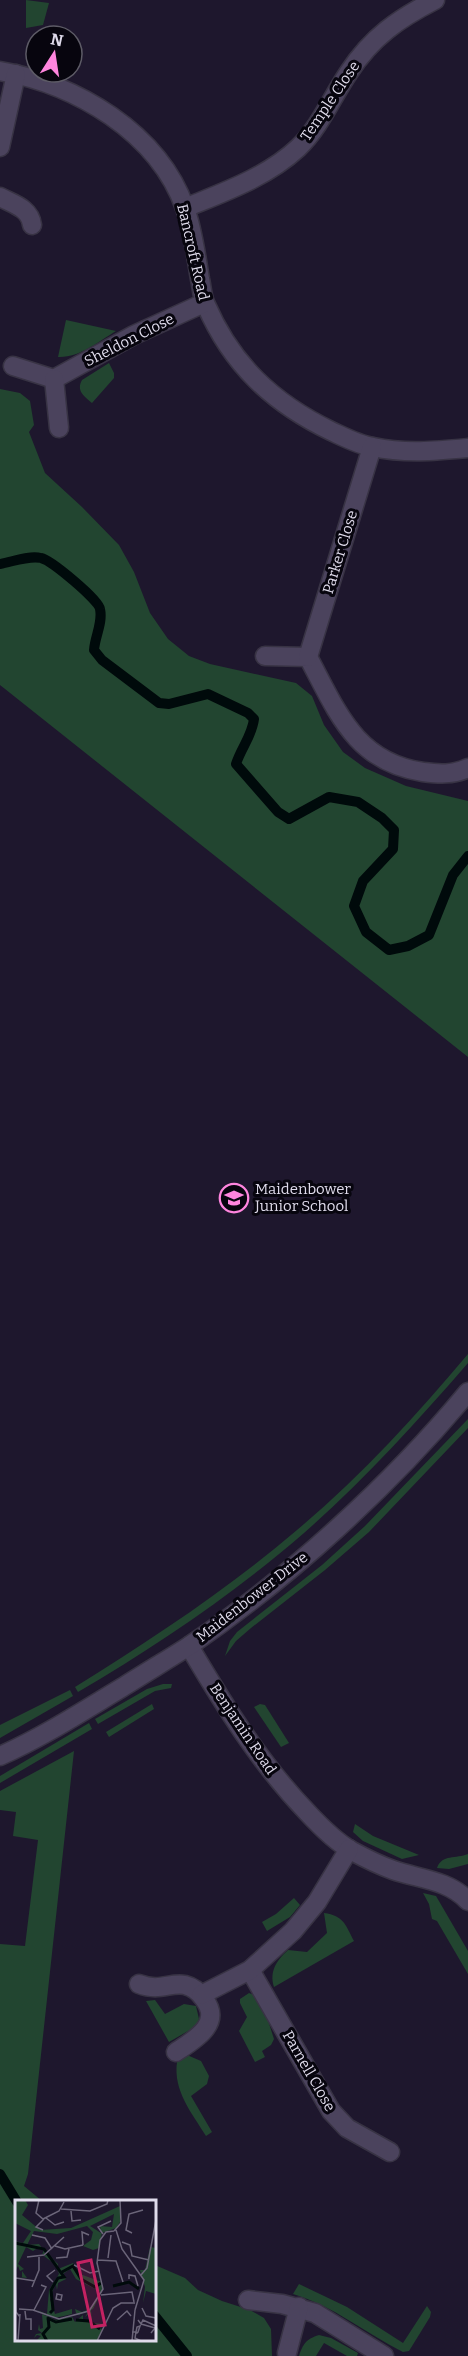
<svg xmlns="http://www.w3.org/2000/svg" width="468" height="2356" viewBox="0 0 468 2356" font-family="Bitter,serif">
  <rect width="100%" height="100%" fill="#1e172d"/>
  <g fill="#224530">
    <path d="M26 0 49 3 43 25 26 28Z"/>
    <path d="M66 320 116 331C98 342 79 358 58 357Z"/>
    <path d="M109 363 114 373V378L92 403C84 396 76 391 82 380Z"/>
    <path d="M0 389 20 393 30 401 34 425 29 432 45 473 82 507 119 545 134 572 150 613 168 639 189 656 210 664 296 683 312 696 324 725 343 752 365 768 406 786 468 801V1057L0 685Z"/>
    <path d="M468 1354V1363C416 1423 363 1481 304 1533 235 1593 157 1646 78 1692L75 1687C152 1639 228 1589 297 1530 360 1477 416 1416 468 1354Z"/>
    <path d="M468 1419V1428L369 1532 325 1570 251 1628 236 1641 225 1656 230 1641 237 1632 322 1565 365 1526Z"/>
    <path d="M163 1684H172L171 1688 155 1691 98 1724 95 1719 147 1689Z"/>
    <path d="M70 1690 73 1696 0 1738V1725Z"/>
    <path d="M152 1704 154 1709 109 1737 106 1732Z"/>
    <path d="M260 1704 265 1705 289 1743 281 1747 254 1707Z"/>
    <path d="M89 1723 92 1729 0 1783V1776Z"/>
    <path d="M74 1751 28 2174 24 2186 42 2201 16 2202V2340H154L155 2265 185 2278 198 2290 222 2301 250 2310 264 2318 271 2329 272 2356H0V1944L25 1946 38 1840 13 1836 16 1812 0 1810V1791Z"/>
    <path d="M355 1824 373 1836 419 1855 402 1859 363 1841 353 1832Z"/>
    <path d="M468 1854V1864L449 1869 437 1868C442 1854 456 1859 468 1854Z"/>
    <path d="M423 1893 436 1896 468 1951V1974L437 1921 432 1919 429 1904Z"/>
    <path d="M294 1898 300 1905 290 1917 267 1931 262 1922 276 1914Z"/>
    <path d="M324 1913C344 1916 345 1924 354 1941L274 1987C269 1971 277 1960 288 1950L307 1952 327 1933Z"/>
    <path d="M249 1993 254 1995 266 2014 274 2039 271 2045 262 2051 265 2057 255 2062 239 2031 247 2017 240 2003V1999Z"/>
    <path d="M155 2000 165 2014 184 2004 196 2006 199 2019 195 2027 169 2042 146 2001Z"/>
    <path d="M187 2055 201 2061 209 2076 207 2084 191 2096 212 2132 206 2136C192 2113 173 2091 177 2062Z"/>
    <path d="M299 2284 347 2307 403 2343 427 2306 431 2312 430 2317 409 2351 403 2352C365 2333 334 2306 293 2294Z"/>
    <path d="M319 2335 331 2338 358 2353 357 2356H347L324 2343 316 2356H299C303 2344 306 2339 319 2335Z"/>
  </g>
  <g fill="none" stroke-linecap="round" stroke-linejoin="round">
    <g stroke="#000a0b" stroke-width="10">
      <path d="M0 564C12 562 29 555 41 558 51 560 99 600 100 609 103 623 95 636 94 650L102 660 159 703 169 704 208 694 248 713 254 719C252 736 241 748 236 764L278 812 289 819 329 797 358 802 382 818 394 830 393 849 363 881 354 906 366 932 389 950 408 946 429 935 453 875 468 856"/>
      <path d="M0 2174 17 2202"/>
      <path d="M154 2315 187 2356"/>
    </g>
    <g stroke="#383344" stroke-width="21">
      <g id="minor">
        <path d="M0 71C76 84 158 132 185 208 193 230 196 256 200 279 202 288 202 297 206 305 232 365 273 403 331 431 344 437 359 445 373 447 405 454 436 451 468 448"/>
        <path d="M0 147 16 74"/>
        <path d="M0 197C13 204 30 208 32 225"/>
        <path d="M185 208C224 192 267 177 298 148 320 127 332 97 349 72 372 37 398 19 435 0"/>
        <path d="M13 366 54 379 134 335 204 303"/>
        <path d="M54 379 59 428"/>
        <path d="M265 656 308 657C337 711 355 762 423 772 439 774 453 775 468 768"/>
        <path d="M308 657 372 447"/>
        <path d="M189 1646C224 1705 259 1762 307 1812 320 1826 336 1842 352 1851 365 1858 379 1865 393 1870 419 1879 449 1880 468 1901"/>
        <path d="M250 1970 331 2111 347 2128 390 2152"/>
        <path d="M139 1984C160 1992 170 1982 185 1985 193 1987 200 1993 204 1999 223 2024 194 2040 176 2052"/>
        <path d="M201 1995 250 1970 293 1931 317 1902 349 1849"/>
        <path d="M248 2300 282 2304 315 2313 384 2356"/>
        <path d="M287 2353 299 2307"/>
      </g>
    </g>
    <g stroke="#383344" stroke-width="21">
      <path id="tertiary" d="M0 1756C43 1737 83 1711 123 1687 145 1673 167 1660 189 1646 289 1578 391 1485 468 1392"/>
    </g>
    <use href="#minor" stroke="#4b435d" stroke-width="18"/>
    <use href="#tertiary" stroke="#4b435d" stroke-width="18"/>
  </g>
  <defs>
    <g id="school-ring" transform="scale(1.5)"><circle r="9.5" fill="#07050e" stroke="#ff85de" stroke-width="1.5"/><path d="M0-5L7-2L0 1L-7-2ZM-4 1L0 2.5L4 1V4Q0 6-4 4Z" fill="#ff85de"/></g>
  </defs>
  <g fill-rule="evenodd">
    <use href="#school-ring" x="234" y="1198"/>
  </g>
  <g text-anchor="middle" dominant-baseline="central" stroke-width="6" stroke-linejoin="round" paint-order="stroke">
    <g font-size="15" fill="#dfdbeb" stroke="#07050e">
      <text transform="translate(330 101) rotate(-56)">Temple Close</text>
      <text transform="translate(193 252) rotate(77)">Bancroft Road</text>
      <text transform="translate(129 340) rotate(-27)">Sheldon Close</text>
      <text transform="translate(340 552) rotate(-73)">Parker Close</text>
      <text transform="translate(252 1597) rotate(-38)">Maidenbower Drive</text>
      <text transform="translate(243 1729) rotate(56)">Benjamin Road</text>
      <text transform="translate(309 2071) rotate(60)">Parnell Close</text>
    </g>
    <g font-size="15" fill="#dfdbeb" stroke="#07050e" text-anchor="start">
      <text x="255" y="1189">Maidenbower<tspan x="255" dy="17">Junior School</tspan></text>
    </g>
  </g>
  <g transform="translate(15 2200)">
    <rect width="141" height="141" fill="#1e172d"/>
    <path d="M0 0H10L13 5 7 15 25 30 56 28 105 6V22L101 28 87 33 84 48 78 50 68 46 76 40 78 32 72 26 42 34 19 31 12 45 24 44 31 53 27 55 29 50 24 47 18 51 11 47 3 64 9 69 5 71 3 66 1 70 2 77H7V71L12 78 3 77H2L0 68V41L8 43 16 31 0 23ZM99 14 97 27 85 26 86 33 75 26ZM135 47 141 48V94L131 91 128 103 130 87 125 70H130ZM32 54 43 64V69L58 63 62 73 87 82V92L85 95 78 109 76 110 77 123 89 124 85 127 87 130 83 141H21L26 136 22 135 19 138 21 134 27 133 23 130 24 124 25 129 28 128 27 114 40 120 57 117 60 122 68 115V120H75V113L70 117 74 110 64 115 61 113 60 109 67 112 75 109 86 92 61 79 55 69 48 74 51 79 43 83 42 90 41 84 35 96 38 98 35 99 40 114 57 109V114L40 118 32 116 22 110 32 114 34 90 44 74 41 65 29 56Z" fill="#224530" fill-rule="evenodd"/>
    <path fill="none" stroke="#000a0b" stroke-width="3" d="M0 43 29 49 49 77 43 78 36 90 38 110 35 113M47 72 58 66 66 79 80 87 86 83M98 86 114 82 124 89M32 118 41 122 57 119M61 120 74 121 85 129M32 141 28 134 34 127 33 117"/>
    <path fill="none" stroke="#6b6579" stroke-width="1.5" d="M24 0 21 13 28 19 44 11 49 2M44 0H63M46 9 75 11 92 4 93 0M56 11 57 21 66 20M31 18 40 25 49 22M28 30 21 27 29 19M101 30 107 49 129 80 120 110M99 31 106 23 105 0M117 33 111 30 114 14 128 10M88 34 83 27 96 21M17 35 30 38 37 49M107 42 115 45 117 56 134 60M68 45 67 32 74 35M40 46 50 49 68 45M12 57 29 55 49 37M41 58 52 57 54 49M93 58 96 35M82 60 101 61 108 82M59 65 75 73 84 71M0 70 1 112 5 117M126 75 132 68 141 20M1 78 20 81M114 79V75L120 76 123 86M38 82 32 76 40 70M17 87 24 70V57M42 94 47 95 46 100 41 99ZM86 95 117 92 119 102M127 108 131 116 141 118M4 109 18 110 44 119 74 111 88 89 82 63 85 40 91 32 99 31M19 110 31 87 26 85M10 111 11 119H16V130M102 120 112 111 116 116M123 120 126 124 128 120 141 126M126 124 140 128 136 133M117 132H121L122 133 123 132 125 126 122 127 121 132 120 138 126 141M3 141 5 114M82 141 98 108 106 103H120M117 141 120 110"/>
    <path fill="#c32262" fill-opacity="0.15" stroke="#c32262" stroke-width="3" d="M76 60 90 125 77 127 63 63Z"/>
    <rect width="141" height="141" fill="none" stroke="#dfdbeb" stroke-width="3"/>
  </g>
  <g transform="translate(54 54) rotate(12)"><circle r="28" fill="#07050e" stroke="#5d5b66" stroke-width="1.5"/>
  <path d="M0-4.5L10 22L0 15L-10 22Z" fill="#ff85de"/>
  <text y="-9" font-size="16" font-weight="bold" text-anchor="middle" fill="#dfdbeb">N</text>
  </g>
</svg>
